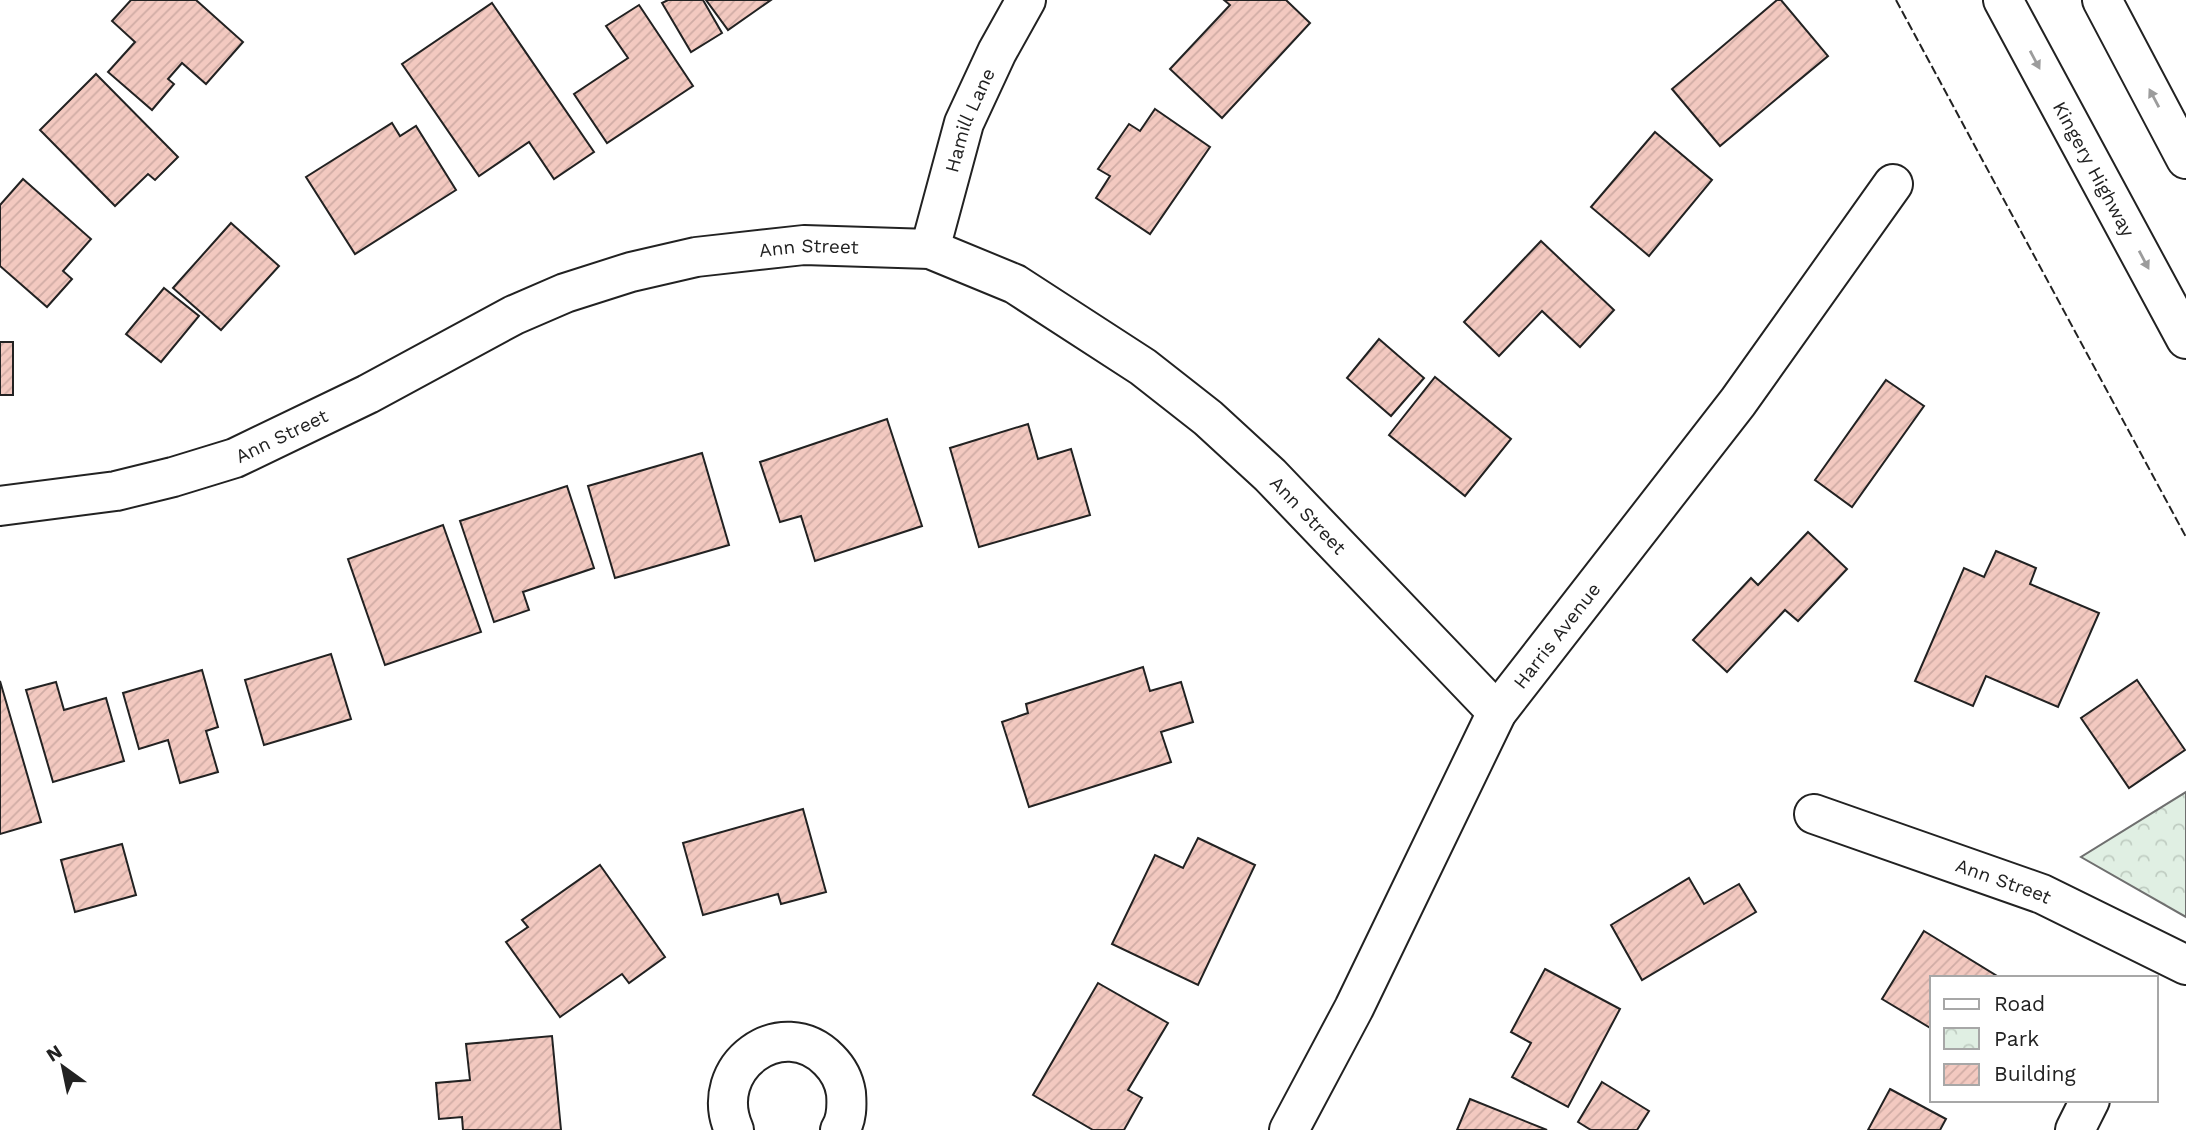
<svg xmlns="http://www.w3.org/2000/svg" width="2186" height="1130" viewBox="0 0 2186 1130" font-family="'Work Sans',sans-serif">
  <defs>
    <pattern id="park-crowns" width="20" height="18" patternUnits="userSpaceOnUse" patternTransform="scale(1.75)"><rect width="20" height="18" fill="#e0efe3"/><path d="M2 6a3 3 0 1 1 6 0M12 15a3 3 0 1 1 6 0" fill="none" stroke="#c0cdc2"/></pattern>
    <pattern id="building-hatch" width="6" height="6" patternUnits="userSpaceOnUse" patternTransform="scale(1.75)"><rect width="6" height="6" fill="#f3c9c0"/><path d="M-1 1l2-2M0 6l6-6M5 7l2-2" fill="none" stroke="#d0aca5"/></pattern>
  </defs>
  <rect width="100%" height="100%" fill="#fff"/>
  <path fill="url(#park-crowns)" stroke="#6f6f6f" stroke-width="2" d="M2186 792V917L2081 857Z"/>
  <g fill="url(#building-hatch)" stroke="#222" stroke-width="2">
    <path d="M131 0H196L243 42 206 84 182 63 168 79 174 84 152 110 108 72 135 42 112 21Z"/>
    <path d="M668 0H703L722 33 691 52 662 3Z"/>
    <path d="M706 0H771L728 30Z"/>
    <path d="M1224 0H1286L1310 23 1222 118 1170 69 1230 5Z"/>
    <path d="M1777 0H1781L1828 56 1720 146 1672 89Z"/>
    <path d="M492 3 594 152 554 179 529 142 479 176 402 64Z"/>
    <path d="M639 5 693 86 607 143 574 94 628 58 606 26Z"/>
    <path d="M96 74 178 157 155 180 148 174 115 206 40 130Z"/>
    <path d="M1155 109 1210 147 1150 234 1096 198 1110 176 1098 169 1129 124 1140 131Z"/>
    <path d="M392 123 400 136 416 126 456 190 355 254 306 177Z"/>
    <path d="M1655 132 1712 180 1649 256 1591 207Z"/>
    <path d="M23 179 91 239 63 271 72 279 47 307 0 266V205Z"/>
    <path d="M231 223 279 266 221 330 173 288Z"/>
    <path d="M1541 241 1614 310 1580 347 1542 311 1499 356 1464 322Z"/>
    <path d="M164 288 199 316 161 362 126 334Z"/>
    <path d="M1379 339 1424 378 1391 416 1347 378Z"/>
    <rect x="0" y="342" width="13" height="53"/>
    <path d="M1435 377 1511 439 1465 496 1389 435Z"/>
    <path d="M1886 380 1924 406 1852 507 1815 480Z"/>
    <path d="M887 419 922 526 815 561 801 516 780 522 760 462Z"/>
    <path d="M1028 424 1038 459 1071 449 1090 515 979 547 950 448Z"/>
    <path d="M702 453 729 545 615 578 588 486Z"/>
    <path d="M567 486 594 568 523 592 529 610 494 622 460 521Z"/>
    <path d="M443 525 481 632 385 665 348 559Z"/>
    <path d="M1808 532 1847 569 1798 621 1785 610 1727 672 1693 640 1751 578 1758 585Z"/>
    <path d="M1996 551 2036 568 2030 584 2099 613 2058 707 1986 676 1973 706 1915 681 1964 568 1984 577Z"/>
    <path d="M331 654 351 719 264 745 245 680Z"/>
    <path d="M1143 667 1150 691 1181 682 1193 722 1161 732 1171 762 1029 807 1002 722 1028 713 1026 704Z"/>
    <path d="M202 670 218 727 206 731 218 772 180 783 168 740 139 749 123 693Z"/>
    <path d="M2137 680 2185 750 2129 788 2081 718Z"/>
    <path d="M0 681 41 822 0 834Z"/>
    <path d="M56 682 64 710 106 698 124 761 53 782 26 690Z"/>
    <path d="M803 809 826 892 781 904 778 894 703 915 683 843Z"/>
    <path d="M1198 838 1255 865 1198 985 1112 944 1155 855 1183 868Z"/>
    <path d="M122 844 136 895 75 912 61 860Z"/>
    <path d="M600 865 665 957 629 983 622 974 560 1017 506 942 528 927 522 920Z"/>
    <path d="M1689 878 1704 904 1739 884 1756 912 1642 980 1611 925Z"/>
    <path d="M1924 931 1997 976 1995 978H1932V1029L1882 999Z"/>
    <path d="M1545 969 1620 1009 1568 1107 1512 1077 1531 1043 1511 1032Z"/>
    <path d="M1098 983 1168 1023 1128 1090 1142 1098 1124 1130H1093L1033 1095Z"/>
    <path d="M552 1036 561 1130H463L462 1117 439 1119 436 1083 470 1080 466 1044Z"/>
    <path d="M1602 1082 1649 1111 1637 1130H1591L1578 1122Z"/>
    <path d="M1890 1089 1946 1119 1940 1130H1868Z"/>
    <path d="M1470 1099 1547 1130H1457Z"/>
  </g>
  <g fill="none" stroke-linecap="round" stroke-linejoin="round">
    <g stroke="#222" stroke-width="42">
      <g id="minor">
        <path id="s1" d="M930 249 964 123 997 52 1026 0"/>
        <path id="s2" d="M0 506 116 491 173 477 235 458 368 394 514 315 565 293 631 272 696 257 804 245 930 249 1015 284 1143 367 1208 418 1270 475 1497 712"/>
        <path id="s3" d="M1814 814 2042 894 2186 965"/>
        <path d="M734 1130C706 1067 782 1012 829 1060 838 1069 844 1080 846 1093 847 1106 847 1119 840 1130"/>
        <path id="s4" d="M1289 1130 1354 1008 1497 712 1738 402 1893 184"/>
        <path d="M2075 1130 2090 1100"/>
      </g>
    </g>
    <g stroke="#222" stroke-width="42">
      <g id="motorway">
        <path id="s5" d="M2003 0 2186 339"/>
        <path d="M2102 0 2186 159"/>
      </g>
    </g>
    <use href="#minor" stroke="#fff" stroke-width="38"/>
    <use href="#motorway" stroke="#fff" stroke-width="38"/>
    <path stroke="#222" stroke-width="2" stroke-dasharray="9 3.5" stroke-linecap="butt" d="M1896 0 2186 537"/>
  </g>
  <defs><path id="oneway-solid" d="M-6-.8H1V-3.2L6.5 0L1 3.2V.8H-6Z" transform="scale(1.75)"/></defs>
  <g fill="#9c9c9c">
    <use href="#oneway-solid" transform="translate(2035 60) rotate(62)"/>
    <use href="#oneway-solid" transform="translate(2154 98) rotate(-118)"/>
    <use href="#oneway-solid" transform="translate(2144 260) rotate(62)"/>
  </g>
  <g text-anchor="middle" dominant-baseline="central" stroke-width="5" stroke-linejoin="round" paint-order="stroke">
    <g font-size="19" fill="#222" stroke="#fff">
      <text stroke="none"><textPath href="#s1" startOffset="135">Hamill Lane</textPath></text>
      <text stroke="none"><textPath href="#s5" startOffset="192">Kingery Highway</textPath></text>
      <text stroke="none"><textPath href="#s2" startOffset="859">Ann Street</textPath></text>
      <text stroke="none"><textPath href="#s2" startOffset="292">Ann Street</textPath></text>
      <text stroke="none"><textPath href="#s2" startOffset="1447">Ann Street</textPath></text>
      <text stroke="none"><textPath href="#s4" startOffset="564">Harris Avenue</textPath></text>
      <text stroke="none"><textPath href="#s3" startOffset="201">Ann Street</textPath></text>
    </g>
  </g>
  <rect x="1930" y="976" width="228" height="126" fill="#ffffff" stroke="#a7a7a7" stroke-width="2"/>
  <rect x="1944" y="999" width="35" height="10" fill="#ffffff" stroke="#a7a7a7" stroke-width="2"/>
  <text x="1994" y="1011" font-size="21" fill="#222222">Road</text>
  <rect x="1944" y="1028" width="35" height="21" fill="url(#park-crowns)" stroke="#a7a7a7" stroke-width="2"/>
  <text x="1994" y="1046" font-size="21" fill="#222222">Park</text>
  <rect x="1944" y="1064" width="35" height="21" fill="url(#building-hatch)" stroke="#a7a7a7" stroke-width="2"/>
  <text x="1994" y="1081" font-size="21" fill="#222222">Building</text>
  <g transform="translate(63 1067) rotate(327)" stroke="#ffffff" stroke-width="5" paint-order="stroke">
  <path d="M0-5L12 26L0 18L-12 26Z" fill="#222222"/>
  <text y="-10" font-size="19" font-weight="bold" text-anchor="middle" fill="#222222">N</text>
  </g>
</svg>
